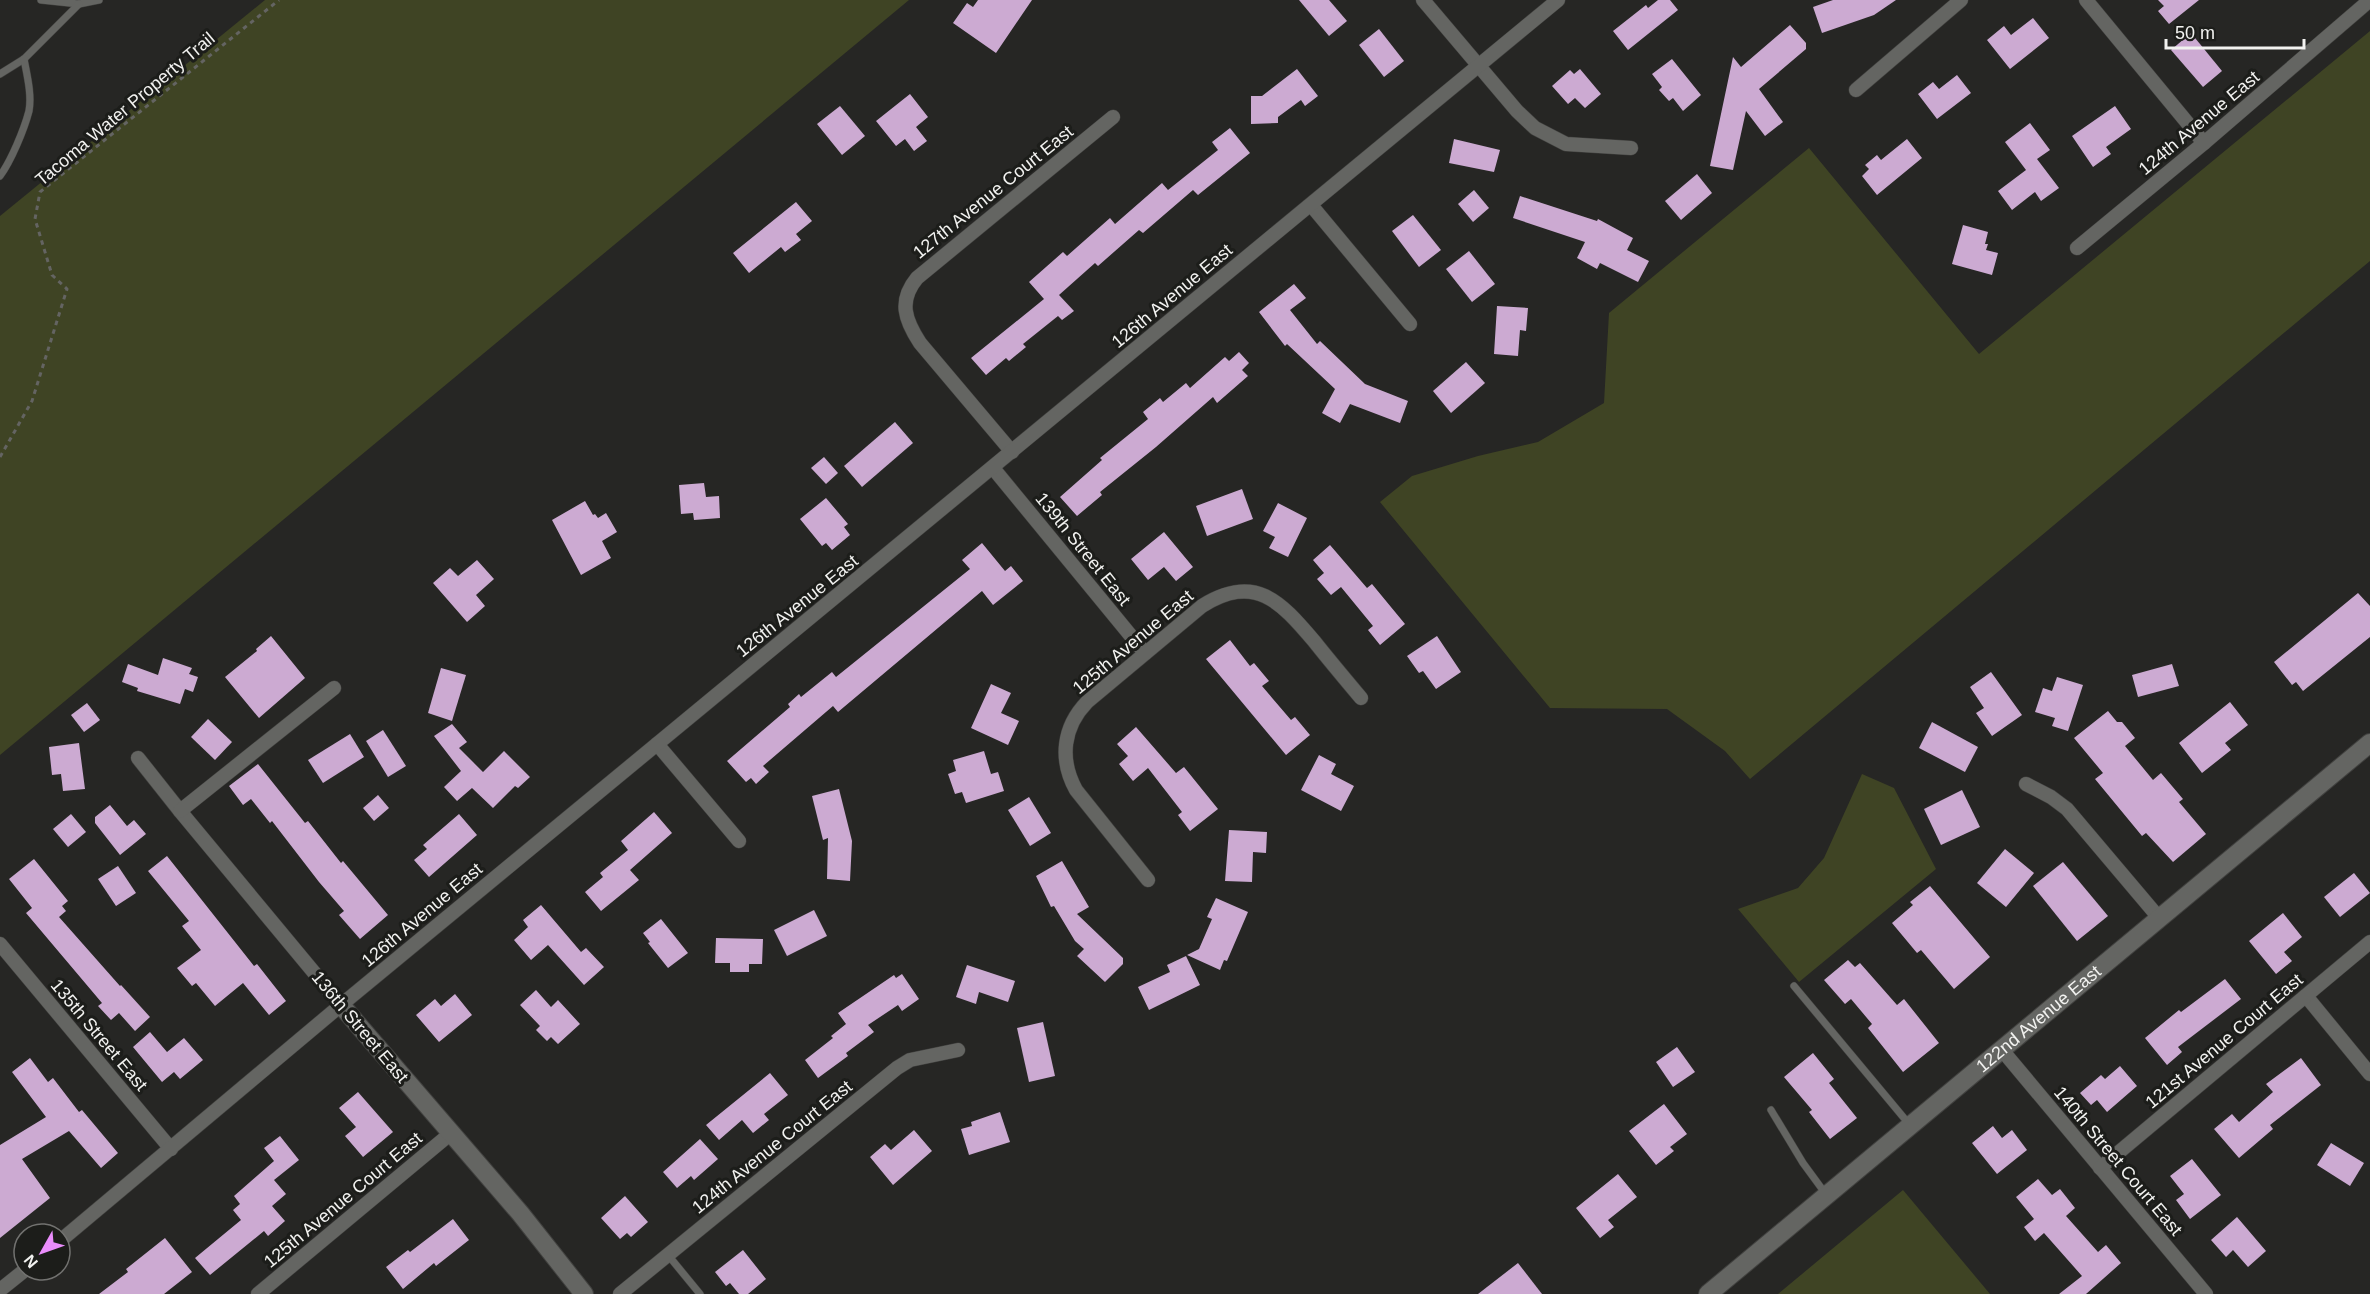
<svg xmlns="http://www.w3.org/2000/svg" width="2370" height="1294" viewBox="0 0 2370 1294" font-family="Helvetica,sans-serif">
  <rect width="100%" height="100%" fill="#262624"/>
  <g fill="#3f4424">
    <path d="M265 0H909L0 755V216Z"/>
    <path d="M2370 31V261L1750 779 1725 751 1667 709 1550 708 1380 502 1412 476 1478 456 1538 442 1604 403 1609 313 1809 148 1979 354Z"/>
    <path d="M1862 774 1894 788 1936 869 1799 982 1738 909 1798 888 1824 858Z"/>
    <path d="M1903 1190 1990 1294H1778Z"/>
  </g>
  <g fill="#ccaad2">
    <path d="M978 0H1032L996 53 953 23 967 3 973 7Z"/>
    <path d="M1299 0H1329L1347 21 1329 36Z"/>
    <path d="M1658 0H1670L1678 10 1628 50 1613 31 1646 5 1648 8Z"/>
    <path d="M1833 0H1896L1874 15 1822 33 1813 7Z"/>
    <path d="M2158 0H2199L2169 24 2158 11 2164 6Z"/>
    <path d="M2033 18 2049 38 2010 69 1987 40 2004 26 2011 35Z"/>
    <path d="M1790 25 1806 43V49L1759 89 1783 122 1765 136 1746 111 1733 170 1710 166 1733 57 1741 67Z"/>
    <path d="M1379 29 1404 61 1384 77 1359 45Z"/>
    <path d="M2191 33 2222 71 2203 87 2171 50Z"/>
    <path d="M1672 59 1701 95 1683 111 1673 98 1669 101 1659 90 1662 87 1652 74Z"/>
    <path d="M1297 69 1318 96 1305 106 1301 100 1278 117V123L1251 124V96H1262Z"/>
    <path d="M1580 69 1601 94 1585 108 1575 98 1568 104 1552 86 1570 70 1574 74Z"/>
    <path d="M1957 75 1971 93 1937 119 1918 94 1933 82 1939 89Z"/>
    <path d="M910 94 928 117 916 127 927 141 914 151 905 139 896 146 876 121Z"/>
    <path d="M840 106 865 136 842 155 817 124Z"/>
    <path d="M2115 106 2131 129 2106 147 2111 154 2093 167 2072 136Z"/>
    <path d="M2030 123 2050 150 2037 159 2059 188 2041 201 2035 192 2012 210 1998 191 2026 170 2005 142Z"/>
    <path d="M1230 128 1250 153 1198 195 1193 190 1143 233 1139 230 1098 266 1095 263 1059 295 1074 311 1062 320 1058 316 1023 344 1026 347 1009 361 1006 358 986 375 971 358 1044 299 1029 282 1063 252 1067 256 1110 218 1115 224 1162 183 1168 190 1218 150 1212 142Z"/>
    <path d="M1454 139 1500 150 1494 172 1449 163Z"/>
    <path d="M1907 139 1922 158 1877 195 1862 176 1869 169 1865 165 1877 155 1881 160Z"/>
    <path d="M1697 174 1712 193 1681 220 1665 201Z"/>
    <path d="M1474 190 1489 208 1473 222 1458 204Z"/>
    <path d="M1520 196 1597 221 1598 219 1633 238 1627 250 1649 261 1638 282 1600 263 1597 269 1577 258 1585 242 1513 218Z"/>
    <path d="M796 202 812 221 796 234 801 240 785 252 781 247 749 273 733 253Z"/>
    <path d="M1413 215 1441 250 1419 267 1392 231Z"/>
    <path d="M1963 225 1988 232 1985 244H1988L1986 250 1998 253 1992 275 1952 264Z"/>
    <path d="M1469 251 1495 284 1472 302 1446 269Z"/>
    <path d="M1294 284 1306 298 1290 310 1317 344 1320 341 1365 384 1408 401 1400 423 1350 404 1340 423 1322 413 1335 389 1287 344 1285 346 1259 312Z"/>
    <path d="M1497 306 1528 308 1526 331 1520 330 1518 356 1494 354Z"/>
    <path d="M1239 352 1249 363 1242 370 1248 376 1217 403 1213 397 1156 447 1100 492 1102 495 1077 516 1060 497 1102 460 1100 458 1148 419 1143 412 1160 398 1163 402 1186 383 1190 388 1225 357 1229 361Z"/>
    <path d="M1466 362 1485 383 1451 413 1433 391Z"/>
    <path d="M895 422 913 443 862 487 844 466Z"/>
    <path d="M824 457 838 473 826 484 811 468Z"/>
    <path d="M704 483 706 497 719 496 720 518 694 520 693 513 681 514 679 485Z"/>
    <path d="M1242 489 1253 519 1207 536 1196 506Z"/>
    <path d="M826 498 848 524 844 527 850 535 832 550 826 543 822 546 800 519Z"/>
    <path d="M585 501 593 515 595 514 598 518 606 513 617 532 602 541 611 558 581 575 552 520Z"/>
    <path d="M1278 503 1307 518 1288 557 1269 548 1275 537 1263 531Z"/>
    <path d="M1164 532 1193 567 1176 581 1164 567 1148 580 1131 559Z"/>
    <path d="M982 543 1005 571 1011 566 1023 581 993 605 982 591 838 712 833 706 763 766 769 772 756 784 751 778 746 782 727 761 790 707 788 704 799 694 801 697 832 672 836 677 970 569 962 560Z"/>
    <path d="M1330 545 1367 588 1372 584 1405 624 1380 645 1368 630 1373 626 1341 587 1331 595 1317 579 1324 573 1313 560Z"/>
    <path d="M477 560 494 579 476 595 485 606 467 622 433 583 450 568 458 576Z"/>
    <path d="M2358 593 2370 606V637L2303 691 2296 682 2292 685 2274 662Z"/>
    <path d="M271 636 305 678 259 718 225 677 257 651 256 649Z"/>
    <path d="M1437 636 1461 672 1436 689 1423 671 1419 673 1407 656Z"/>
    <path d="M1230 640 1250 666 1254 663 1269 681 1262 686 1291 720 1295 717 1310 735 1286 755 1206 659Z"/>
    <path d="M163 658 192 668 189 674 198 677 193 692 185 689 180 704 137 691 138 688 122 682 128 664 158 675Z"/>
    <path d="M2172 664 2179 686 2138 697 2132 675Z"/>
    <path d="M441 668 466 675 452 721 428 713Z"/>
    <path d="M1991 672 2022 715 1992 736 1976 713 1984 708 1970 687Z"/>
    <path d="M2057 677 2083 685 2068 731 2052 726 2055 718 2035 712 2043 688 2052 691Z"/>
    <path d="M991 684 1011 693 1001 713 1019 721 1008 745 971 728Z"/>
    <path d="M2230 702 2248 725 2225 743 2231 750 2202 773 2179 743Z"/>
    <path d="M87 703 100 720 84 732 71 715Z"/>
    <path d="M2108 711 2117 722H2122L2135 738 2125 746 2153 780 2161 773 2183 799 2179 802 2206 834 2173 862 2146 833 2142 836 2095 779 2103 773 2074 738Z"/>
    <path d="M208 719 232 742 215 760 191 737Z"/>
    <path d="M1932 722 1978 747 1965 772 1919 748Z"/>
    <path d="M452 724 467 742 459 748 483 772 504 751 530 777 518 788 515 786 493 808 472 788 457 801 444 787 461 771 434 736Z"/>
    <path d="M1136 727 1176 773 1184 767 1218 809 1190 831 1178 815 1182 812 1148 768 1133 781 1119 764 1128 756 1117 744Z"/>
    <path d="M383 730 406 766 388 777 366 741Z"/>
    <path d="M350 734 364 757 323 783 308 760Z"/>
    <path d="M79 743 85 789 63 791 61 774 52 775 49 747Z"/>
    <path d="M984 751 991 774 998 772 1004 791 966 803 962 792 955 794 948 774 956 771 953 760Z"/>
    <path d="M1319 755 1336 764 1331 774 1354 786 1341 811 1301 790Z"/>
    <path d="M258 764 305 823 308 821 341 863 343 861 388 915 360 939 339 915 344 911 319 882 272 821 270 823 251 799 243 805 229 786Z"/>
    <path d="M839 789 852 841 850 881 827 879 828 838 823 840 812 796Z"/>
    <path d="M1962 790 1980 827 1941 845 1924 809Z"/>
    <path d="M378 795 389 808 374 821 363 808Z"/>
    <path d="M1029 797 1051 833 1030 846 1008 810Z"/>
    <path d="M110 805 127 826 134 820 146 834 120 855 95 823V817Z"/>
    <path d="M654 812 672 833 630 870 639 880 601 911 585 892 603 877 600 873 628 850 621 841Z"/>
    <path d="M71 814 86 832 68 847 53 829Z"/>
    <path d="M459 814 477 835 429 877 414 860 427 849 423 845Z"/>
    <path d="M1229 830 1267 832 1266 853 1253 852 1252 882 1225 881Z"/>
    <path d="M2005 849 2034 873 2006 907 1977 883Z"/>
    <path d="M167 856 254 966 257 964 286 1001 269 1015 243 983 215 1006 196 983 192 986 177 968 201 950 182 926 189 921 148 871Z"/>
    <path d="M34 859 68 901 62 906 66 911 59 917 120 986 121 985 150 1017 135 1031 119 1013 111 1020 98 1006 102 1003 26 913 32 908 9 879Z"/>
    <path d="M1062 861 1089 907 1077 914 1123 958V964L1105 982 1077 956 1084 949 1075 941 1054 906 1051 907 1036 876Z"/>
    <path d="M2063 862 2108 916 2077 941 2033 886Z"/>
    <path d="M118 866 136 893 116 906 98 879Z"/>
    <path d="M2354 873 2370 893 2340 917 2324 897Z"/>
    <path d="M1930 886 1990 957 1954 989 1921 950 1917 953 1892 923 1913 905 1910 902Z"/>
    <path d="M1216 898 1248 912 1227 961 1224 960 1220 970 1187 955 1199 949 1212 919 1207 917Z"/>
    <path d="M541 905 581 952 586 948 604 967 584 985 548 945 531 960 514 940 528 927 523 920Z"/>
    <path d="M814 910 827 936 787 956 774 930Z"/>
    <path d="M2283 913 2302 937 2284 952 2292 961 2276 974 2249 941Z"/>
    <path d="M661 919 688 953 668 968 648 943 650 942 643 933Z"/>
    <path d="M716 938 763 939 762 964H749V972H730V963H715Z"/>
    <path d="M1186 956 1200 985 1149 1010 1138 987 1170 972 1167 965Z"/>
    <path d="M1848 960 1855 967 1860 963 1897 1005 1904 999 1939 1043 1903 1072 1868 1028 1872 1024 1851 999 1845 1004 1824 980Z"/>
    <path d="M967 965 1015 981 1008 1002 979 992 976 1004 956 997Z"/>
    <path d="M902 974 919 999 902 1011 898 1005 868 1025 874 1032 846 1053 848 1056 818 1078 805 1060 833 1038 831 1036 846 1024 838 1013 894 975 896 978Z"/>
    <path d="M2225 979 2241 999 2178 1047 2182 1052 2167 1065 2145 1038 2179 1010 2181 1012Z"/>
    <path d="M536 990 551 1007 558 1000 580 1024 558 1044 551 1037 547 1041 536 1030 540 1026 520 1005Z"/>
    <path d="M455 994 472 1015 439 1042 416 1015 435 999 441 1006Z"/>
    <path d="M1043 1022 1055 1076 1029 1082 1017 1028Z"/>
    <path d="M150 1032 167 1052 184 1038 203 1060 180 1079 174 1072 162 1082 133 1047Z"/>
    <path d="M1677 1047 1695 1072 1673 1087 1656 1062Z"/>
    <path d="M1813 1053 1834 1079 1829 1083 1857 1118 1830 1139 1809 1112 1812 1110 1784 1077Z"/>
    <path d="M30 1058 48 1082 53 1078 79 1112 82 1110 118 1153 101 1168 69 1131 22 1159 50 1198 0 1238V1145L46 1117 12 1072Z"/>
    <path d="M2301 1058 2321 1085 2270 1125 2273 1129 2239 1158 2214 1129 2232 1114 2239 1122 2273 1092 2266 1084Z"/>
    <path d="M2120 1066 2137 1086 2107 1112 2097 1100 2091 1105 2080 1093 2101 1075 2105 1079Z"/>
    <path d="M770 1073 788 1095 764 1114 769 1120 753 1133 742 1120 719 1140 706 1125Z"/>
    <path d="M358 1092 393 1132 363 1157 345 1136 356 1127 339 1108Z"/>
    <path d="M1664 1104 1687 1134 1670 1147 1674 1151 1656 1165 1629 1131Z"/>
    <path d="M1000 1112 1010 1142 969 1155 961 1129 972 1126 971 1122Z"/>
    <path d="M1993 1126 2002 1138 2012 1130 2027 1150 1997 1174 1972 1143Z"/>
    <path d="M914 1130 932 1151 893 1185 870 1157 885 1144 891 1150Z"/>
    <path d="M280 1136 299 1160 274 1180 286 1194 272 1206 285 1221 268 1236 264 1231 210 1275 195 1258 241 1220 233 1210 240 1204 234 1196 274 1161 264 1148Z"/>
    <path d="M700 1139 718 1159 694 1180 691 1176 677 1188 663 1172Z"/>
    <path d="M2331 1143 2364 1163 2350 1186 2317 1165Z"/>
    <path d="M2192 1159 2221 1195 2190 1219 2176 1200 2184 1194 2170 1176Z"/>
    <path d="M1618 1174 1637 1197 1608 1220 1614 1227 1600 1238 1576 1208Z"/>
    <path d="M2038 1179 2052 1195 2060 1189 2075 1208 2066 1216 2098 1252 2106 1245 2121 1263 2086 1294H2059L2082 1276 2044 1233 2035 1241 2024 1227 2034 1219 2016 1197Z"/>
    <path d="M625 1196 648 1222 631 1237 627 1233 620 1239 601 1218Z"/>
    <path d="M2237 1217 2266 1251 2248 1267 2233 1250 2226 1257 2211 1240Z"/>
    <path d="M453 1219 469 1240 436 1266 434 1263 403 1289 386 1267 408 1250 410 1252Z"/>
    <path d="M165 1238 192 1272 164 1294H99L128 1272 126 1269Z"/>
    <path d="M743 1250 766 1279 748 1294H739L730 1283 726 1286 715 1272Z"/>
    <path d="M1518 1263 1542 1294H1478Z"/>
  </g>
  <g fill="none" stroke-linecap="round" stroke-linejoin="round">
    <g stroke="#41413f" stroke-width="8">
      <g id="lane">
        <path d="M41 0 79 4 99 0"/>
        <path d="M0 74 24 59 79 4"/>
        <path d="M0 176C11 161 24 130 29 111 32 95 27 75 24 59"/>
        <path d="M1794 986 1909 1124"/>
        <path d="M1771 1110 1803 1163 1825 1193"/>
        <path d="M668 1255 700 1294"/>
      </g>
    </g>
    <g stroke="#41413f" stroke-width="15">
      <g id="street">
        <path d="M1423 0 1517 111 1535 128 1566 144 1631 148"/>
        <path d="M2086 0 2204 143"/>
        <path d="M1856 90 1961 0"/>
        <path d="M1311 205 1410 324"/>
        <path d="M2077 248 2204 143 2370 0"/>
        <path d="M1012 452 920 343C905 320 898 301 917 278L1113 117"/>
        <path d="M993 468 1145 653"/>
        <path d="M657 744 739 841"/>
        <path d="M138 758 180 811 341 1005"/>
        <path d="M2026 784 2051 797 2067 809 2160 919"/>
        <path d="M180 811 334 688"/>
        <path d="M1148 880 1076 790C1059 759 1063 727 1087 702L1202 606C1255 573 1280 601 1314 641 1329 660 1345 679 1361 698"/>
        <path d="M0 944 171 1149"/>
        <path d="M2306 996 2370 1074"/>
        <path d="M2002 1050 2206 1294"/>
        <path d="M2100 1168 2370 942"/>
        <path d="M60 1241 341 1005 1558 0"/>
        <path d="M0 1290 25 1270"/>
        <path d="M258 1294 450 1134"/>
        <path d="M620 1294 897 1068 910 1060 958 1050"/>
      </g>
    </g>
    <g stroke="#41413f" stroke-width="20">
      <g id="secondary">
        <path d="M341 1005 520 1213 584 1294"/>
        <path id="s1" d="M1708 1294 2370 743"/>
      </g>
    </g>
    <path stroke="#646462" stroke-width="3" stroke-dasharray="4.5 4.5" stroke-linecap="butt" d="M0 457 32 401 67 289 52 275 35 219 40 192 279 0"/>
    <use href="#lane" stroke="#646562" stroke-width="7"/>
    <use href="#street" stroke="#646562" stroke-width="14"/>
    <use href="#secondary" stroke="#646562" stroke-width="18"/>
  </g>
  <g text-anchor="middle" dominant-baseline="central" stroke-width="6" stroke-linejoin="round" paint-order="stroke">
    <g font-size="18" fill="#f2f2f0" stroke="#1c1d1a">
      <text transform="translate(125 109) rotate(-40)">Tacoma Water Property Trail</text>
      <text transform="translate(2199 123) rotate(-40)">124th Avenue East</text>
      <text transform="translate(993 192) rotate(-39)">127th Avenue Court East</text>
      <text transform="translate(1172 296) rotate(-40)">126th Avenue East</text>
      <text transform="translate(1083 549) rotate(51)">139th Street East</text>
      <text transform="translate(797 606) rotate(-39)">126th Avenue East</text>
      <text transform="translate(1133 642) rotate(-40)">125th Avenue East</text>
      <text transform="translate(422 915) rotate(-40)">126th Avenue East</text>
      <text stroke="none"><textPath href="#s1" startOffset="430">122nd Avenue East</textPath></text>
      <text transform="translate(360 1027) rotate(50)">136th Street East</text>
      <text transform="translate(99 1035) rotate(50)">135th Street East</text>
      <text transform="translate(2224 1041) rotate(-40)">121st Avenue Court East</text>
      <text transform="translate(772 1147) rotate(-39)">124th Avenue Court East</text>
      <text transform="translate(2118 1161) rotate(50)">140th Street Court East</text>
      <text transform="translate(343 1200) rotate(-40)">125th Avenue Court East</text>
    </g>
  </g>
  <g transform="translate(42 1252) rotate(230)"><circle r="28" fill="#1c1d1a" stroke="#727270" stroke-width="1.5"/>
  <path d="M0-4.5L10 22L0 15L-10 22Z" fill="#ea8dfc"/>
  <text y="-9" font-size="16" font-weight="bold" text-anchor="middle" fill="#f2f2f0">N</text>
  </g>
  <path d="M2166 39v9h138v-9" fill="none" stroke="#f2f2f0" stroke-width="3"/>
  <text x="2175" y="39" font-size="18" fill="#f2f2f0" stroke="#1c1d1a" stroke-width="4.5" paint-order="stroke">50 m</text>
</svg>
